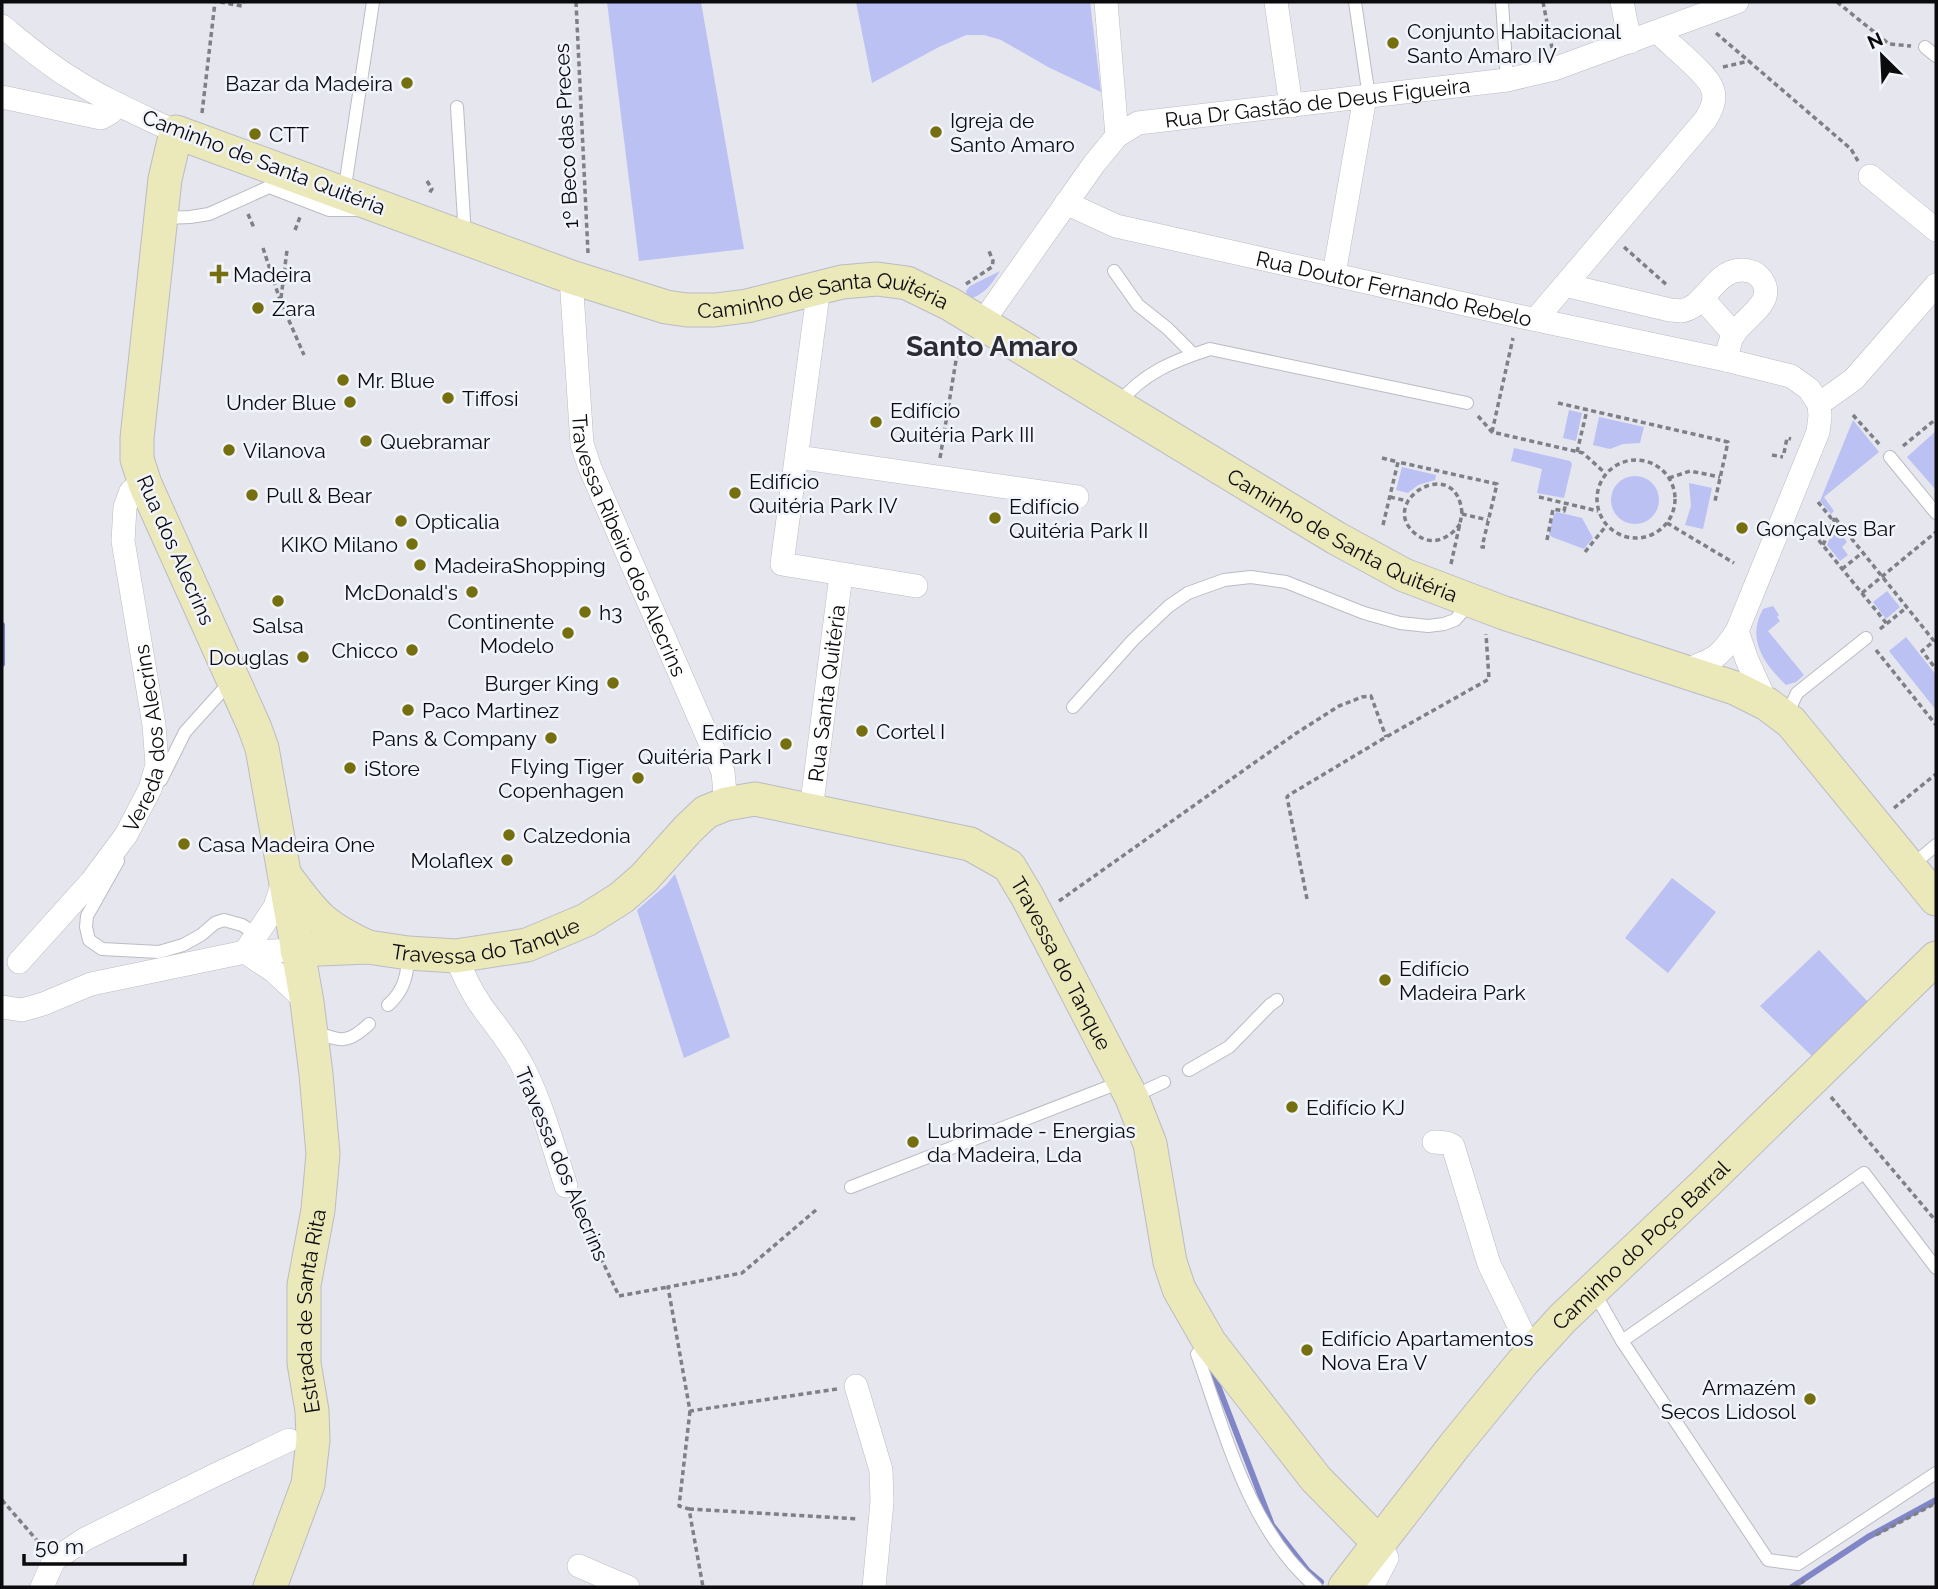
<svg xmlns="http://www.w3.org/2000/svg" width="1938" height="1589" viewBox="0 0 1938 1589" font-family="Raleway,sans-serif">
  <rect width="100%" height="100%" fill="#e5e6ee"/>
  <g fill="#bbc1f2">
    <path d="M607 2H701L744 249 639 261Z"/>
    <path d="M856 2H1090L1101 92 1048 67 1001 40 984 35H966L939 47 872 83Z"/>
    <path d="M1000 271C992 283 986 293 972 298L967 296 966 291 970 286Z"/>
    <path d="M1569 410 1582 413 1576 441 1563 438Z"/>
    <path d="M1599 417 1644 427 1640 443 1623 444 1610 449 1593 445Z"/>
    <path d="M1853 420 1879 452 1824 497 1834 511 1831 514 1820 501Z"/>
    <path d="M1936 431V490L1907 457Z"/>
    <path d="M1514 448 1570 461 1572 464 1564 498 1537 493 1542 469 1511 461Z"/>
    <path d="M1402 467 1436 475 1435 480 1418 485 1408 493 1396 490Z"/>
    <circle cx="1635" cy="500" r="24"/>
    <path d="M1689 483 1712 488 1703 529 1685 525 1691 506Z"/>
    <path d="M1557 512 1582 518 1593 538 1584 549 1552 537 1549 534 1554 514Z"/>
    <path d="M1835 526 1847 542 1842 547 1848 555 1840 561 1827 545Z"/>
    <path d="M1887 591 1900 607 1886 619 1873 602Z"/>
    <path d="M1773 606 1779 615 1777 617 1780 621 1768 631 1804 675 1796 682 1786 685C1764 664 1746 639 1763 609Z"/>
    <path d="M1906 637 1936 675V710L1889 651Z"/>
    <path d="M675 874 730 1037 684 1058 637 910 666 885Z"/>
    <path d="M1672 878 1716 912 1668 973 1625 938Z"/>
    <path d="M1819 950 1869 1003 1813 1057 1760 1006Z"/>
  </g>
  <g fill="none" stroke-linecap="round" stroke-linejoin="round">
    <g stroke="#8186c6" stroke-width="6">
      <path d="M2 625V664"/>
      <path d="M1212 1370 1272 1525 1308 1571 1321 1582"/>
      <path d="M1792 1587 1868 1537 1936 1500"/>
    </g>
    <g stroke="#bbbcc3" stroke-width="14">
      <g id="lane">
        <path d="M1355 2 1369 97"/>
        <path d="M1502 2 1507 80"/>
        <path d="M1925 47 1936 56"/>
        <path d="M457 107 464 220"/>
        <path d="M344 193 373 2"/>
        <path d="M163 218 190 217 209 214 269 187 329 210H355"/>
        <path d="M1114 271 1138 305 1167 328 1193 354"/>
        <path d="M1118 404C1143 373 1173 361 1210 349L1467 403"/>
        <path d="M1890 457 1936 513"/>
        <path d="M1073 707 1133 640 1169 606 1188 593 1224 580 1251 577 1286 582 1364 613 1400 623 1428 626 1444 624 1455 620 1471 602"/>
        <path d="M1791 718V706L1797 693 1866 638"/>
        <path d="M161 780 185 732 230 682"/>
        <path d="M118 861 87 916 86 927 89 940 102 949 159 952 183 945 201 935 215 923 224 920 242 925 256 934"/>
        <path d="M1910 867 1936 845"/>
        <path d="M388 1005C404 991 408 975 408 953"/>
        <path d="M314 1031C340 1042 348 1044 369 1024"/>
        <path d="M1189 1070 1229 1047 1270 1005 1277 1000"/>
        <path d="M1132 1097 1164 1082"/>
        <path d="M851 1187 1121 1082"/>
        <path d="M1593 1290 1622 1341 1768 1560 1798 1564 1936 1473"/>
        <path d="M1622 1341 1864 1173 1936 1268"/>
        <path d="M1197 1354C1226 1435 1249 1530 1316 1587"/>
      </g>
    </g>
    <g stroke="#bbbcc3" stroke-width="24">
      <g id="street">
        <path d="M1106 2 1117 136"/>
        <path d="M1276 2 1291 106"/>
        <path d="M1622 2 1630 42"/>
        <path d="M2 26C24 44 46 63 71 78 104 100 141 115 176 132"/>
        <path d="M2 97 101 118 110 113 118 104"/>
        <path d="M1870 176 1936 230"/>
        <path id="s1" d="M1066 203 1116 226 1518 316 1726 360 1791 376 1809 389 1819 404 1820 416 1818 432 1737 631C1720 657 1714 660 1685 670"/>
        <path d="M1334 274 1365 97"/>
        <path id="s2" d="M571 277 582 444 590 468 723 772 726 804"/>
        <path d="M1565 285 1670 310C1673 310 1677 311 1681 311 1707 308 1716 263 1749 271 1755 272 1758 275 1762 280 1777 303 1743 318 1734 334 1729 341 1728 352 1726 360"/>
        <path d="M814 289 817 302 782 564 916 586"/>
        <path d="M1702 298 1734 334"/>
        <path d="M1536 319 1706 119C1711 110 1717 99 1712 88 1708 74 1670 45 1658 32"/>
        <path id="s3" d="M982 323 1094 164 1117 136 1138 123 1507 80 1554 69 1737 2"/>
        <path d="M1819 404 1854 379 1936 285"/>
        <path d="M797 457 1077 497"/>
        <path d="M1737 631 1747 660 1767 704"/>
        <path id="s4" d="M810 809 813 795 841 575"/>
        <path d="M245 952 275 907 283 882"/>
        <path d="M245 952 275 972 307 1002"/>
        <path d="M456 956C462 972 470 989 480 1004 494 1024 511 1043 522 1065 542 1103 553 1146 566 1186"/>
        <path id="s5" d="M19 962 91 882 126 835 150 789 157 765 154 725 123 541 125 507 131 491 145 484"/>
        <path d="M2 1007 22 1010 43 1004 91 984 245 952 297 950"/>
        <path d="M1434 1142 1447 1143 1453 1146 1489 1264 1524 1336 1536 1347"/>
        <path d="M856 1386 881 1470 882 1502 874 1587"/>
        <path d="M579 1566 628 1587"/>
        <path d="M42 1587 54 1560 85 1539 215 1475 289 1440"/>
        <path d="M1372 1587 1387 1558 1379 1543"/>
      </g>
    </g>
    <g stroke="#bbbcc3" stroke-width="35">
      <g id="secondary">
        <path d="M287 878C315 916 324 927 368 947"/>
        <path id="s6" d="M297 950 368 947 408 953 456 956 527 945 586 920 621 898 644 878 688 829 706 812 726 804 755 799 970 844 1009 866 1027 896 1132 1098 1150 1144 1170 1262 1179 1289 1210 1343 1316 1479 1379 1543"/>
        <path id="s7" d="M270 1587 308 1484 313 1440 312 1411 304 1363V1285L318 1210 323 1154 316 1074 307 1002 262 748 254 726 145 484 137 459V438L165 179 176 132 571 277 666 307 687 310H715L747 306 842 282 877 279 907 283 950 304 1336 538 1404 575 1504 613 1735 688 1767 704 1791 722 1936 899"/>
        <path id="s8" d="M1345 1587 1455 1445 1522 1363 1563 1318 1708 1181 1936 958"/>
      </g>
    </g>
    <g stroke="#7f8085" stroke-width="3.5" stroke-dasharray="5 3.5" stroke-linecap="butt">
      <path d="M220 2 242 6 243 2"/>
      <path d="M576 2 588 253"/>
      <path d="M1543 2 1552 48"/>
      <path d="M1837 2 1889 44 1911 46"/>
      <path d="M1716 33 1851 149 1858 161"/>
      <path d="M1723 67 1749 61"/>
      <path d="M202 113 215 2"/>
      <path d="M427 181 432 189 428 195"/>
      <path d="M248 214 254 228"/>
      <path d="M295 230 300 217"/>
      <path d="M1624 247 1668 286"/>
      <path d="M263 248 280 300 304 355"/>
      <path d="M966 284 992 267 993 261 989 251"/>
      <path d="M281 298 287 250"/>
      <path d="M1558 403 1728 442 1715 501H1718"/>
      <path d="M1853 415 1880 445"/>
      <path d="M1478 416 1492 432 1583 453 1605 473"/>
      <path d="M1492 432 1513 338"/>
      <path d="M1903 446 1936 419"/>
      <path d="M1577 452 1587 410"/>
      <path d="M1784 453 1787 438 1791 439"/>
      <path d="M1772 455 1783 457"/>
      <path d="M940 458 959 342"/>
      <path d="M1382 458 1398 462"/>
      <circle cx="1636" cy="499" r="39"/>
      <path d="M1669 478 1690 471 1720 477"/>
      <path d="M1390 497 1408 501"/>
      <path d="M1539 497 1598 511"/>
      <path d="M1818 502 1831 518 1833 517 1835 518 1934 641 1922 651 1936 669"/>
      <path d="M1667 523 1734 563"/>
      <path d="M1460 524C1450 538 1433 547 1417 535 1373 502 1458 451 1462 514"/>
      <path d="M1383 525 1398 462 1497 484 1482 547H1485"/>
      <path d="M1808 527 1887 624"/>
      <path d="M1547 540 1553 509 1564 511 1566 503"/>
      <path d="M1823 545 1835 518"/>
      <path d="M1585 552 1606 526"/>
      <path d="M1451 564 1462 514 1488 520"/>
      <path d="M1842 569 1862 553"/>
      <path d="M1862 593 1936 532"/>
      <path d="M1880 629 1906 608"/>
      <path d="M1876 650 1936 725"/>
      <path d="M1894 808 1936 774"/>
      <path d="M1307 899 1287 797 1289 795 1386 737 1489 679 1486 634"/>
      <path d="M1059 901 1295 734 1339 706 1362 697 1371 696 1386 737"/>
      <path d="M1831 1097 1936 1221"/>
      <path d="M575 1204 619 1296 668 1287"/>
      <path d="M816 1210 742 1273 668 1287 690 1411 837 1389"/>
      <path d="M690 1411 679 1506 689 1509 703 1587"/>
      <path d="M2 1500 41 1545"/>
      <path d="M689 1509 858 1519"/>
      <path d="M1876 1535 1936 1503"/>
      <path d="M1794 1587 1804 1581"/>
    </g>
    <use href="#lane" stroke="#fff" stroke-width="12"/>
    <use href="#street" stroke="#fff" stroke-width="23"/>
    <use href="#secondary" stroke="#ebe8b9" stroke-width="33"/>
  </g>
  <g fill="#756f0f" stroke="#f2f4fc" stroke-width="2.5">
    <circle cx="1393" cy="43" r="7"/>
    <circle cx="407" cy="83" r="7"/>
    <circle cx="936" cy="132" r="7"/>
    <circle cx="255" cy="134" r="7"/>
    <path d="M215.5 263.5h7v7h7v7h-7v7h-7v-7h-7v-7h7z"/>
    <circle cx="258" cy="308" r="7"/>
    <circle cx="343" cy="380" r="7"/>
    <circle cx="448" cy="398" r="7"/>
    <circle cx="350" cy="402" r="7"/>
    <circle cx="876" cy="422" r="7"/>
    <circle cx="366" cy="441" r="7"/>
    <circle cx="229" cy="450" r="7"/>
    <circle cx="735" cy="493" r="7"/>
    <circle cx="252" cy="495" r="7"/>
    <circle cx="995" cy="518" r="7"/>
    <circle cx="401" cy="521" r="7"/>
    <circle cx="1742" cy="528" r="7"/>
    <circle cx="412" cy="544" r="7"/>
    <circle cx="420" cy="565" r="7"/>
    <circle cx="472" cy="592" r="7"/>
    <circle cx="278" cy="601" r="7"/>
    <circle cx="585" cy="612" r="7"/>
    <circle cx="568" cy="633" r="7"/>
    <circle cx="412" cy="650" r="7"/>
    <circle cx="303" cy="657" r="7"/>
    <circle cx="613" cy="683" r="7"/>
    <circle cx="408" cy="710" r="7"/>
    <circle cx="862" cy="731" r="7"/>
    <circle cx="551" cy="738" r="7"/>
    <circle cx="786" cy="744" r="7"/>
    <circle cx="350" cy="768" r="7"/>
    <circle cx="638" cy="778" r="7"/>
    <circle cx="509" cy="835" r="7"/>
    <circle cx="184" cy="844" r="7"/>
    <circle cx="507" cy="860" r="7"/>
    <circle cx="1385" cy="980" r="7"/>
    <circle cx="1292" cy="1107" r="7"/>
    <circle cx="913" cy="1142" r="7"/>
    <circle cx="1307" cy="1350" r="7"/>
    <circle cx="1810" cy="1399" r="7"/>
  </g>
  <g text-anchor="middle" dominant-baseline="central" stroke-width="5" stroke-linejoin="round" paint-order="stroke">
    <g font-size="21" fill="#0b0b0d" stroke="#f2f4fc" text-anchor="start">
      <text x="1407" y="31">Conjunto Habitacional<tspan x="1407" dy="24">Santo Amaro IV</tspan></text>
      <text x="393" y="83" text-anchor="end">Bazar da Madeira</text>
      <text x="950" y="120">Igreja de<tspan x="950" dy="24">Santo Amaro</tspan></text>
      <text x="269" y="134">CTT</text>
      <text x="233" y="274">Madeira</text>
      <text x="272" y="308">Zara</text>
      <text x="357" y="380">Mr. Blue</text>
      <text x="462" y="398">Tiffosi</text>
      <text x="336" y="402" text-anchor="end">Under Blue</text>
      <text x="890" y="410">Edifício<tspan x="890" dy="24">Quitéria Park III</tspan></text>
      <text x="380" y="441">Quebramar</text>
      <text x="243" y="450">Vilanova</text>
      <text x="749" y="481">Edifício<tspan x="749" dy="24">Quitéria Park IV</tspan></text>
      <text x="266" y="495">Pull &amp; Bear</text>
      <text x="1009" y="506">Edifício<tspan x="1009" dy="24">Quitéria Park II</tspan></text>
      <text x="415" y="521">Opticalia</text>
      <text x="1756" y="528">Gonçalves Bar</text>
      <text x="398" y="544" text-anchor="end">KIKO Milano</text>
      <text x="434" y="565">MadeiraShopping</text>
      <text x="458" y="592" text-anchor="end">McDonald's</text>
      <text x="599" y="612">h3</text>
      <text x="554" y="621" text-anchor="end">Continente<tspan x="554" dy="24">Modelo</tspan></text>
      <text x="278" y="625" text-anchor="middle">Salsa</text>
      <text x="398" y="650" text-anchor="end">Chicco</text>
      <text x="289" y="657" text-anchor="end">Douglas</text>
      <text x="599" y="683" text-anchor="end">Burger King</text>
      <text x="422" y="710">Paco Martinez</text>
      <text x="876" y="731">Cortel I</text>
      <text x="772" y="732" text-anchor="end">Edifício<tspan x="772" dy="24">Quitéria Park I</tspan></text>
      <text x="537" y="738" text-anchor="end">Pans &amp; Company</text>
      <text x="624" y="766" text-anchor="end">Flying Tiger<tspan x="624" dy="24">Copenhagen</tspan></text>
      <text x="364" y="768">iStore</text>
      <text x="523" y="835">Calzedonia</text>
      <text x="198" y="844">Casa Madeira One</text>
      <text x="493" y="860" text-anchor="end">Molaflex</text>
      <text x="1399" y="968">Edifício<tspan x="1399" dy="24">Madeira Park</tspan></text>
      <text x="1306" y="1107">Edifício KJ</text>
      <text x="927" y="1130">Lubrimade - Energias<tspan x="927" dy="24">da Madeira, Lda</tspan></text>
      <text x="1321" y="1338">Edifício Apartamentos<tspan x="1321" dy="24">Nova Era V</tspan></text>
      <text x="1796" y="1387" text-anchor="end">Armazém<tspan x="1796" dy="24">Secos Lidosol</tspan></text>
    </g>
    <g font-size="21" fill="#0b0b0d" stroke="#f2f4fc">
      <text stroke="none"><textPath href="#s3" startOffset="436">Rua Dr Gastão de Deus Figueira</textPath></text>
      <text transform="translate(566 136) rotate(-93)">1º Beco das Preces</text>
      <text transform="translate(264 162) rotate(21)">Caminho de Santa Quitéria</text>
      <text stroke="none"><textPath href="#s1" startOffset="340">Rua Doutor Fernando Rebelo</textPath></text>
      <text stroke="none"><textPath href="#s7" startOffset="2179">Caminho de Santa Quitéria</textPath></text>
      <text stroke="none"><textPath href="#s7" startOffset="2767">Caminho de Santa Quitéria</textPath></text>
      <text stroke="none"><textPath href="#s2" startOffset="278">Travessa Ribeiro dos Alecrins</textPath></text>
      <text transform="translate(176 550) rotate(66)">Rua dos Alecrins</text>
      <text stroke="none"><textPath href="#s4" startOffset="117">Rua Santa Quitéria</textPath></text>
      <text stroke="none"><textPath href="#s5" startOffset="268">Vereda dos Alecrins</textPath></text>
      <text stroke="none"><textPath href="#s6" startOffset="191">Travessa do Tanque</textPath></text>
      <text stroke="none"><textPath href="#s6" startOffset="884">Travessa do Tanque</textPath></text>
      <text transform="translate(562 1164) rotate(67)">Travessa dos Alecrins</text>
      <text stroke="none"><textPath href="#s8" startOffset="453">Caminho do Poço Barral</textPath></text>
      <text stroke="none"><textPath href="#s7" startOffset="284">Estrada de Santa Rita</textPath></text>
    </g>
    <g font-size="28" font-weight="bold" fill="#2c2c32" stroke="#f2f4fc">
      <text x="992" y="346">Santo Amaro</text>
    </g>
  </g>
  <rect width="1938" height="1589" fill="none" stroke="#0b0b0d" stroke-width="7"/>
  <g transform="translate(1882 56) rotate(336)" stroke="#f2f4fc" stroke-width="5" paint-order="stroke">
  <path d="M0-5L12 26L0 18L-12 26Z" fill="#0b0b0d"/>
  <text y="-10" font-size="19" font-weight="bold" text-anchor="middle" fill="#0b0b0d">N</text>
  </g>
  <path d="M24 1554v10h161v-10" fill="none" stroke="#0b0b0d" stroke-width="3.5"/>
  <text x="35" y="1554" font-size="21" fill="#0b0b0d" stroke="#f2f4fc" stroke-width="5" paint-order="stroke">50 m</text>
</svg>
